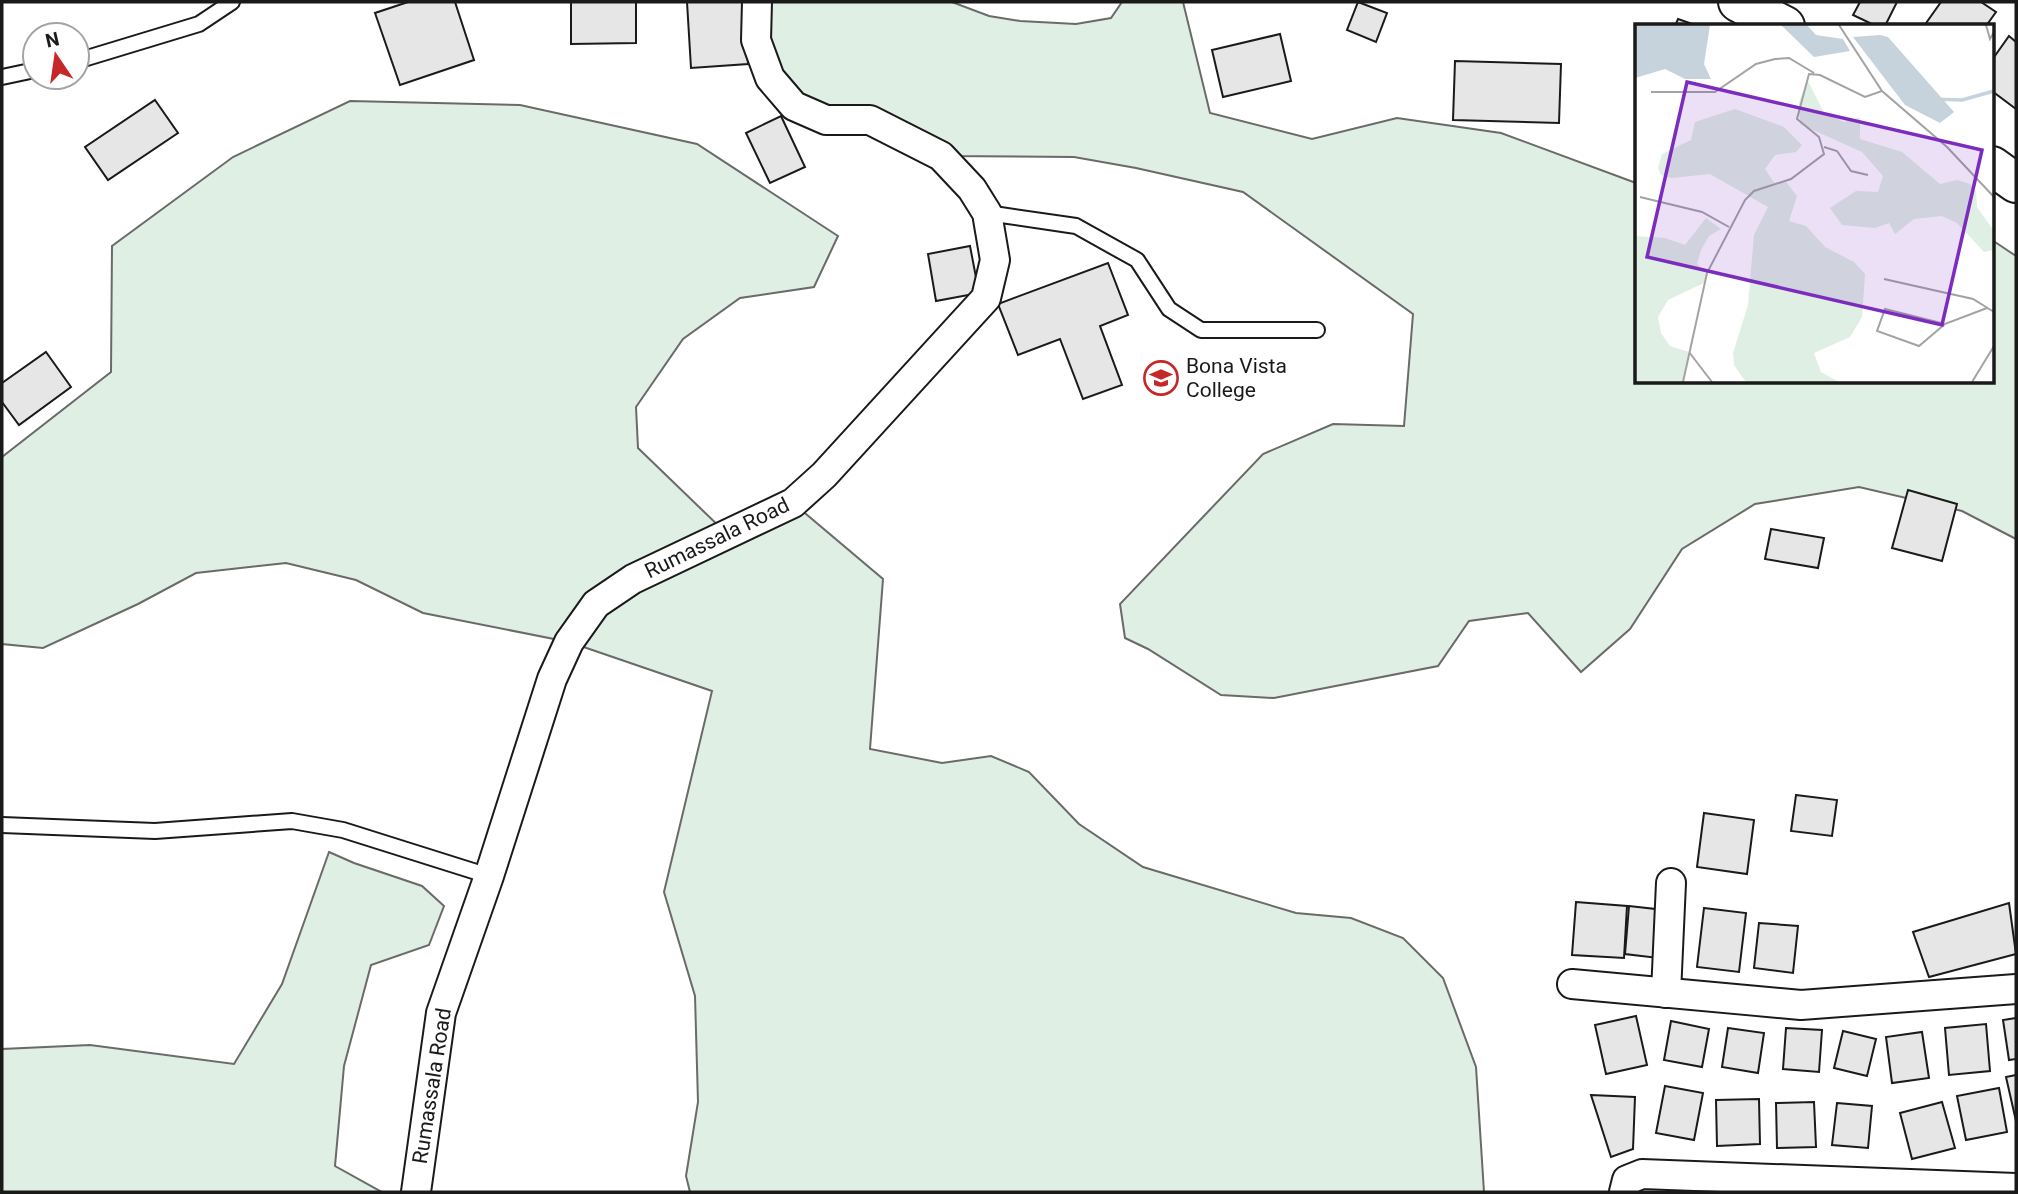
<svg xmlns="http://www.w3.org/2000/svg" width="2018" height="1194" viewBox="0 0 2018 1194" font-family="Roboto,sans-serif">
  <rect width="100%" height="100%" fill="#fff"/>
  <g fill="#e0efe3" stroke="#6a6a6a" stroke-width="2">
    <path d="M757 2H952L989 16 1020 21 1076 24 1111 18 1122 2H1183L1210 113 1312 139 1397 118 1501 133 1636 183V382H1992V240L2016 256V539L1962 511 1859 487 1755 504 1682 549 1630 629 1581 672 1528 613 1469 621 1438 666 1274 698 1221 695 1148 649 1125 638 1120 604 1263 454 1333 424 1404 426 1413 314 1243 192 1136 168 1074 157 941 156 794 106Z"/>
    <path d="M350 101 520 105 697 144 838 236 814 287 740 298 683 339 636 407 638 448 726 533 793 503 883 579 870 749 942 763 991 756 1029 772 1079 824 1143 867 1296 913 1351 918 1403 938 1443 978 1476 1067 1484 1192H690L686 1176 698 1102 695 996 664 892 712 691 569 642 423 613 356 580 286 563 196 573 138 604 43 648 2 644V457L111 372 112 246 233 157Z"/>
    <path d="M329 852 354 863 422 886 444 906 429 945 371 965 344 1066 335 1166 382 1192H2V1049L90 1045 234 1064 282 984Z"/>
  </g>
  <g fill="#e6e6e6" stroke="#1a1a1a" stroke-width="2">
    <path d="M408 2H455L474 60 400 85 375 13Z"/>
    <path d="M571 2H636V43L571 44Z"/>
    <path d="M687 2H744L748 64 691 68Z"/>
    <path d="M1358 2 1387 13 1376 42 1347 30Z"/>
    <path d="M1860 2H1897L1885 26H1876L1853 15Z"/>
    <path d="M1941 2H1981L1996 12 1986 26H1924Z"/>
    <path d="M1678 19 1698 26H1675Z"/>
    <path d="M1280 34 1291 81 1223 97 1212 50Z"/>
    <path d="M2009 36 2016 42V109L1992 91V60Z"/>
    <path d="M1455 61 1561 64 1559 123 1453 120Z"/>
    <path d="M155 100 178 133 108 180 85 147Z"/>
    <path d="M781 116 805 167 770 183 746 133Z"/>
    <path d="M970 246 979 293 936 301 928 254Z"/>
    <path d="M1108 263 1128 315 1100 326 1122 385 1083 399 1060 339 1018 355 998 304Z"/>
    <path d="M46 352 71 387 19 425 2 402V383Z"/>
    <path d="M1908 490 1957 504 1942 561 1892 548Z"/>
    <path d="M1771 529 1824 538 1818 568 1765 559Z"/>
    <path d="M1796 795 1837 800 1832 836 1791 831Z"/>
    <path d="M1704 813 1754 820 1747 874 1697 867Z"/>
    <path d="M1576 902 1627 906 1624 958 1572 955Z"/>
    <path d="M2009 903 2016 954 1929 977 1913 932Z"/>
    <path d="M1629 906 1664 910 1658 958 1625 954Z"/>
    <path d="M1704 908 1746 913 1739 972 1697 967Z"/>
    <path d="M1759 923 1798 926 1793 973 1754 968Z"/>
    <path d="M1636 1016 1647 1065 1606 1074 1595 1025Z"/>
    <path d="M2016 1018V1059L2009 1060 2003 1020Z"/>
    <path d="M1671 1021 1709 1029 1702 1067 1664 1060Z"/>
    <path d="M1986 1024 1990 1071 1949 1075 1945 1028Z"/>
    <path d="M1728 1028 1764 1033 1758 1073 1722 1067Z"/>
    <path d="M1786 1028 1822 1030 1819 1072 1783 1069Z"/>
    <path d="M1843 1031 1876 1039 1867 1076 1834 1068Z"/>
    <path d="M1922 1032 1929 1078 1892 1083 1886 1037Z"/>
    <path d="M2016 1075V1121L2006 1077Z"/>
    <path d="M1665 1086 1703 1093 1694 1140 1656 1133Z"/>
    <path d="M1999 1088 2007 1132 1966 1140 1957 1096Z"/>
    <path d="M1591 1095 1635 1097 1633 1149 1611 1157Z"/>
    <path d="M1759 1099 1760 1144 1717 1146 1716 1100Z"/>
    <path d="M1814 1102 1816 1147 1777 1148 1776 1103Z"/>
    <path d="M1942 1102 1955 1148 1912 1159 1900 1113Z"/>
    <path d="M1837 1103 1872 1106 1868 1148 1832 1145Z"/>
  </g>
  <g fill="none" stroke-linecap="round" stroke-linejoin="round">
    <g stroke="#1a1a1a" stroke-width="18">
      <g id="lane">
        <path d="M77 61 199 24 232 2"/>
        <path d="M2 77 35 70"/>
        <path d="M987 213 1076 226 1137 260 1169 309 1201 330H1317"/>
        <path d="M2 825 155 831 292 821 343 830 489 876"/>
      </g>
    </g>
    <g stroke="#1a1a1a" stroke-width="32">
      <g id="street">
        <path d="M1572 984 1801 1005 2016 989"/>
        <path d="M1666 993 1671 883"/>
        <path d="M416 1192 441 1013 489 876 552 679 569 642 596 604 633 579 793 503 824 475 986 298 995 260 987 213 972 189 941 156 870 120H826L794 106 770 78 756 40 757 2"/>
        <path d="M1624 1192 1627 1180 1642 1174 2016 1188"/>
      </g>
    </g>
    <g stroke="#1a1a1a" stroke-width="42">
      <g id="highway">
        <path d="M1738 2 1785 26"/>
        <path d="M1992 166 2016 183"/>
      </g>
    </g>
    <use href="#lane" stroke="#fff" stroke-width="14"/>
    <use href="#street" stroke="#fff" stroke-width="28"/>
    <use href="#highway" stroke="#fff" stroke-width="38"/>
  </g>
  <defs>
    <g id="school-ring" transform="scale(1.75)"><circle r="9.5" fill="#fff" stroke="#c62828" stroke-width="1.5"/><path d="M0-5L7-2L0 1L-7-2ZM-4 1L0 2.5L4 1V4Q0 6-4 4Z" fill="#c62828"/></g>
  </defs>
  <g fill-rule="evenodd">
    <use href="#school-ring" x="1161" y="378"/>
  </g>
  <g text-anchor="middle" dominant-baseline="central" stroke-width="5" stroke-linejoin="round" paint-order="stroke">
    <g font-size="21" fill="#1a1a1a" stroke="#fff" text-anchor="start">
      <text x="1186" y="366">Bona Vista<tspan x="1186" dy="24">College</tspan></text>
    </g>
    <g font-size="21" fill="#1a1a1a" stroke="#fff">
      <text transform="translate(717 538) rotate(-26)">Rumassala Road</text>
      <text transform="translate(432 1086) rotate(-81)">Rumassala Road</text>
    </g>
  </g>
  <g transform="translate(1635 24)">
    <rect width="359" height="359" fill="#fff"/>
    <path d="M172 55 189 89 209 98 225 93V115L267 128 305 160 322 156 335 160 341 167 342 183 359 207 358 226 349 228 322 199 307 192 279 195 260 210 254 199 240 204 207 201 195 184 221 167 243 168 248 152 227 128 165 100 164 79ZM100 85 149 103 167 121 161 128 140 131 130 145 140 160 151 158 162 172 154 197 171 202 190 223 219 238 230 250 227 293 215 313 179 329 186 348 204 358H111L99 341 98 329 113 281 119 211 133 183 75 150 36 154 26 151 23 144 27 130 56 116 60 98ZM71 194 86 205 74 212 66 226 62 240 72 249 69 259 33 276 23 293 26 309 35 322 54 328 48 358H0V212L30 214 50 221Z" fill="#e0efe3"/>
    <path d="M0 1H75L69 40 76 55H50L30 45 0 54ZM146 1H172L181 11 208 15 215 27 179 33ZM245 11 253 13 319 88 305 99 270 81 218 13Z" fill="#c6d2dc"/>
    <path fill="none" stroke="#c6d2dc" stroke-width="3.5" d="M296 75 327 76 359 67"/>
    <path fill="none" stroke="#a3a3a3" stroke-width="2" d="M204 1 247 67 312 123 359 173M351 1 355 15 359 8M16 68H80L121 40 140 35 154 34 179 49M189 123 202 127 216 147 233 151M5 173 67 188 94 203M249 255 338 275 359 288M310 300 284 322 242 307 250 285 310 300 352 284M54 328 77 358M48 358 72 249 110 176 119 167 156 155 189 130 184 113 162 95 174 50 185 51 230 73 247 67M337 358 359 322"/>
    <path fill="#7b2cbf" fill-opacity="0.15" stroke="#7b2cbf" stroke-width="3.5" d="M52 58 347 126 307 301 12 233Z"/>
    <rect width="359" height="359" fill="none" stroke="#1a1a1a" stroke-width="3.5"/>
  </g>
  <rect width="2018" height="1194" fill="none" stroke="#1a1a1a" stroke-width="7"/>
  <g transform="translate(56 56) rotate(347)"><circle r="33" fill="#ffffff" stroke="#a3a3a3" stroke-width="2"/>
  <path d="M0-5L12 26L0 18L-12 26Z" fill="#c62828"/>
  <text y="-10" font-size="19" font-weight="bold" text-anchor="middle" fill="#1a1a1a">N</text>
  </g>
</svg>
